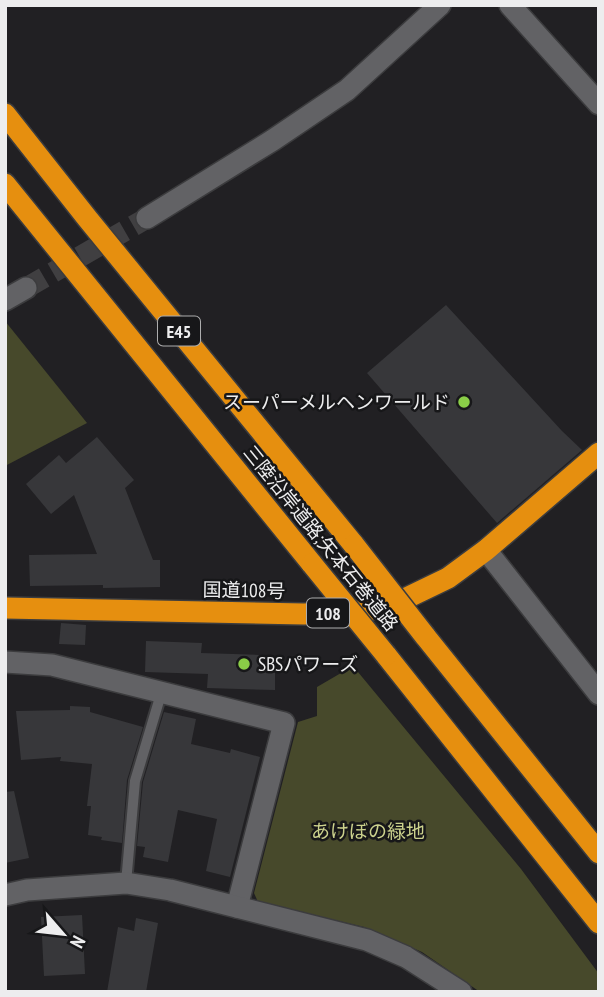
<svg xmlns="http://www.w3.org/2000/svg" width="604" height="997" viewBox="0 0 604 997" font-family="'PT Sans Narrow','Noto Sans JP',sans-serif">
  <rect width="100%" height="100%" fill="#212023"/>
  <g fill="#47492b">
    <path d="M5 321 87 423 5 466Z"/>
    <path d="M353 666 521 869 599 974V992H480L422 952 364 927 258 902 254 893 298 722 317 716V687Z"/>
  </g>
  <g fill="#37373a">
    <path d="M446 305 562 431 582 450 497 523 367 373Z"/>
    <path d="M97 437 134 480 125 488 153 560H160V587L103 588V585L30 586 29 555 97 554 74 495 51 514 26 484 59 455 66 463Z"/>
    <path d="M61 623 86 625 85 645 59 644Z"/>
    <path d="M146 641 202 643 201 653 260 655 259 669 275 670V690L207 688 208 674 145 672Z"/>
    <path d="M70 706 90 707V712L143 727 127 780 122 843 101 840 102 837 88 835 91 806H87L92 764 60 761 61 757 21 760 16 711 70 710Z"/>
    <path d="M164 712 196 719 191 744 230 753 231 749 260 757 230 877 206 871 217 819 178 810 168 862 143 857 145 847 137 846 143 782Z"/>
    <path d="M14 791 29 858 5 863V792Z"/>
    <path d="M82 915 85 974 44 976 41 917Z"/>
    <path d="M136 918 158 923 146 992H107L118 927 134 931Z"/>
  </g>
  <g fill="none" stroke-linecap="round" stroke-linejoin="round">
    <path stroke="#403f41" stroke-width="21" stroke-dasharray="21 10" stroke-linecap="butt" d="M26 288 147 218"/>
    <g stroke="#3c3c3e" stroke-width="14">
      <path id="lane" d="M126 883 135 781 161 694"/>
    </g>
    <g stroke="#3c3c3e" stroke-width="24">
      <g id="street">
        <path d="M510 5 599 104"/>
        <path d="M147 218 273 140 347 90 440 5"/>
        <path d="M5 300 26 288"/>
        <path d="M486 550 599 694"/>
        <path d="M5 662 52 665 284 723 237 907"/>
      </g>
    </g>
    <g stroke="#3c3c3e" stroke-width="24">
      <path id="secondary" d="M5 895 27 890 126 883 170 890 367 940 406 957 461 992"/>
    </g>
    <g stroke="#3c3c3e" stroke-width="24">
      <g id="highway">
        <path d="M5 114 87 218 354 545"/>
        <path d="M5 184 312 564"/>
        <path d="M5 608 304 614 362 611 390 606 448 578 486 550 599 453"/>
        <path d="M425 636 599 853"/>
        <path d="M386 655 599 923"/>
      </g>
    </g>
    <use href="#lane" stroke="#626265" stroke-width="10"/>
    <use href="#street" stroke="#626265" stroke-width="21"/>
    <use href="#secondary" stroke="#626265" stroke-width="21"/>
    <use href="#highway" stroke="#e68f0f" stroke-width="21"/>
    <g stroke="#3c3c3e" stroke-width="24" stroke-linecap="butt">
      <g id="highway-bridge">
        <path d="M354 545 425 636"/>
        <path d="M312 564 386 655"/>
      </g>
    </g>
    <use href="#highway-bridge" stroke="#e68f0f" stroke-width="21"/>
  </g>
  <g fill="#8ace47" stroke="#171719" stroke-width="2.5">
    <circle cx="464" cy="402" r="7"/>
    <circle cx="244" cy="664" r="7"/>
  </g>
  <g text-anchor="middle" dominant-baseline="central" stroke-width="5" stroke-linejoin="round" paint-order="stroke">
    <g fill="#171719" stroke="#adadae" stroke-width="2">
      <rect x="158" y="316.5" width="42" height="29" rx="5"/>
      <rect x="307" y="598.5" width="42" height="29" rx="5"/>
    </g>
    <g font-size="18" font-weight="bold" fill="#ededee">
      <text x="179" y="331">E45</text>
      <text x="328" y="613">108</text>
    </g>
    <g font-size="19" fill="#ededee" stroke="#171719" text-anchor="end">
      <text x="450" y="402">スーパーメルヘンワールド</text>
      <text x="258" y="664" text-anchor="start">SBSパワーズ</text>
    </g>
    <g font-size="19" fill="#ededee" stroke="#171719">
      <text transform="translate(321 538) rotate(51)">三陸沿岸道路;矢本石巻道路</text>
      <text transform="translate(244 590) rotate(1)">国道108号</text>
    </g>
    <g font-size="19" fill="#ccd28d" stroke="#171719">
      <text x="368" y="831">あけぼの緑地</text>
    </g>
  </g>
  <rect width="604" height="997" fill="none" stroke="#ededee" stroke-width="14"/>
  <g transform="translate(63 934) rotate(118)" stroke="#171719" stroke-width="5" paint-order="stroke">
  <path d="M0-5L12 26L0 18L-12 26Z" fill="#ededee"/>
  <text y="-10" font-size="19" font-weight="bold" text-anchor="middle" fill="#ededee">N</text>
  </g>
</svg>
